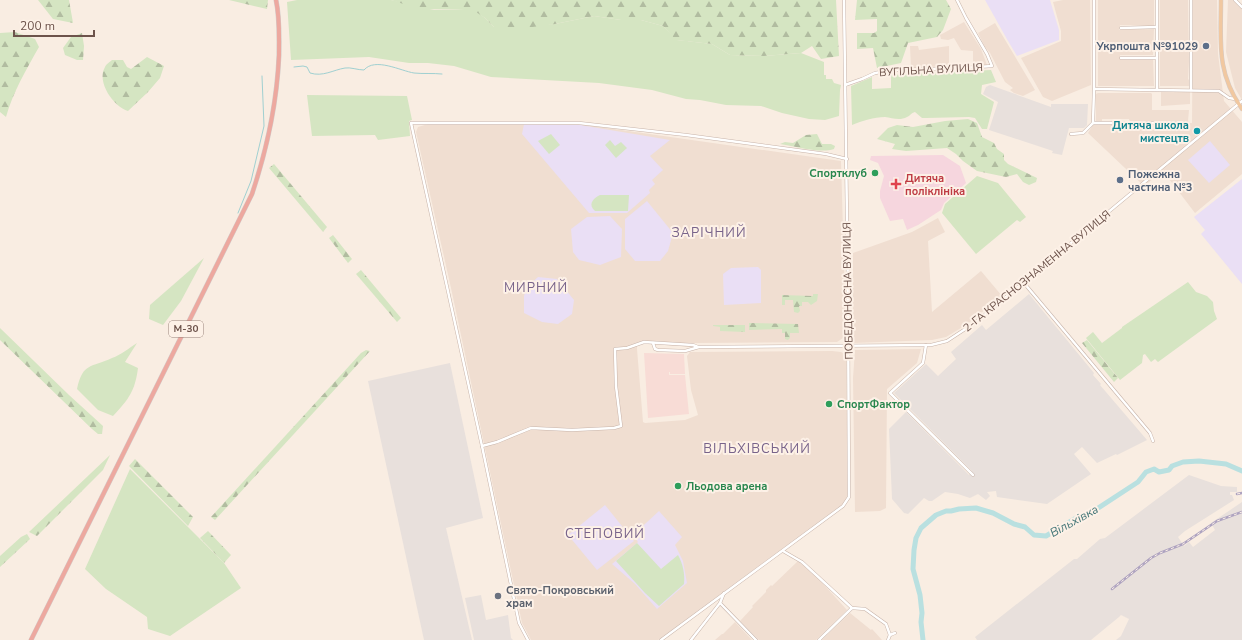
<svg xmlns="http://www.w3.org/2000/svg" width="1242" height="640" viewBox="0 0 1242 640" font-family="'Nunito Sans',sans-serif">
  <defs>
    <pattern id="forest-firs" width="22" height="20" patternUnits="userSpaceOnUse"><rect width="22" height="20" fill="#d5e5c2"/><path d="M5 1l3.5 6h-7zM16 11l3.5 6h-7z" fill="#b1bca0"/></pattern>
  </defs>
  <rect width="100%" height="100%" fill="#f9ede2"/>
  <g fill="#f0ded1">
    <path d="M1063 0H1090L1091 85 1052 101 1043 97 1021 58 1061 41V31L1053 2Z"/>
    <path d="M1098 0H1154V26L1120 25 1119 30 1154 29 1153 55H1120V59H1153L1154 86H1098Z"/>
    <path d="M1160 0H1188L1189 61 1188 79 1189 80V86H1160Z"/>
    <path d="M1193 0H1217L1218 54 1224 101 1242 122V174L1195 213 1163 171 1144 186 1088 133 1093 125 1192 123Z"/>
    <path d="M1228 0H1233L1242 8V100L1235 88 1226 52Z"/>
    <path d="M964 22 981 49 987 65 973 66V51L961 50 954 38 948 40 941 39 940 35Z"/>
    <path d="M995 23 1035 90 1023 96 1014 93 1010 90 1013 88 1005 82 990 53 985 47 978 33Z"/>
    <path d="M910 46H918L919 50 949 46V66L911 68Z"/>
    <path d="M1161 92H1190V104L1161 106Z"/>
    <path d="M1098 93H1151L1152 94V110H1189L1188 121 1130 122 1129 119H1102V121H1096V94Z"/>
    <path d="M428 124H579L841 161 846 333 843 338 837 342 695 343 691 347 645 343 637 345V349L643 422 645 423 685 420 698 415 691 390 687 356 690 352 832 351 841 352 845 354 846 358 848 494 846 499 844 503 658 640H531L522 623 451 288 416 132 418 127Z"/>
    <path d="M938 218 945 232 928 241 932 312 981 271 1002 296 966 325 946 337 932 340 853 343V253L912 232Z"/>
    <path d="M921 349 917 363 887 389 886 508 880 511 855 512 853 378 855 350Z"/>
    <path d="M798 561 816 576 847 610 816 640H759L740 621 753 607 752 606 766 592V590L771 585 772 586Z"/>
    <path d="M850 613 871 630 872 629 882 640H822Z"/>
    <path d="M735 622 752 640H715L722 634H723Z"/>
  </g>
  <path fill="#f8dcd6" d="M644 353 684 354 685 374H670V372H656H669V375H685L689 414 648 418Z"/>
  <g fill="#e8e0dc">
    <path d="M990 85 1051 107V104H1088L1087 125 1084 128H1069L1062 155 1052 153 1053 151 989 130 998 102 983 94 986 87Z"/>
    <path d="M1029 294 1094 373 1093 375 1101 384 1100 385 1147 440 1117 455 1116 454 1097 463 1082 447 1074 454 1091 474 1047 504 997 497 996 491 987 492 990 496 986 500 978 494 970 498 958 494 945 492 932 501H929L924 498 908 514 904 513 892 499 889 429 906 412 969 475 972 471 894 393 926 364 938 376 956 359 951 352 982 325 986 330Z"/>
    <path d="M450 363 483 518 446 528 472 640H424L368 381Z"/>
    <path d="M1189 475 1221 486 1237 487V492H1230V495H1232L1234 500 1185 531 1178 537 1184 546 1189 542 1193 547 1215 530 1211 523 1242 502V640H1116L1121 636 1129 619 1121 615 1119 617 1091 640H977L975 637 1074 559H1077L1100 539 1105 538Z"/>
    <path d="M481 595 486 620 508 615 511 638 513 640H474L465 598Z"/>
  </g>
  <g fill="#eadff5">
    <path d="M985 0H1050L1059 30V40L1017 56 1008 41Z"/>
    <path d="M524 124 580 125 670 140 650 156 663 170 652 180 655 184 649 190 650 193 627 213H589L522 134Z"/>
    <path d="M1210 141 1230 165 1209 183 1188 160Z"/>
    <path d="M1242 179V284L1201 234 1205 230 1194 217Z"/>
    <path d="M647 201 673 233 668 251 660 261H635L625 249V219Z"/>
    <path d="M610 216 622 229 621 257 600 265 579 260 573 252 571 229 587 217Z"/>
    <path d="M758 267 761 270V303L724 305 723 274 731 268Z"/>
    <path d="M538 277 557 279 574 300 572 314 558 324 542 322 524 313V296L527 287Z"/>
    <path d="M605 505 634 541 597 570 568 535Z"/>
    <path d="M659 511 682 537 675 545 683 561 687 583 657 609 635 584 612 564 638 542 633 535Z"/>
  </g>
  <path fill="#f6d6de" d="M943 155 960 166 966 183 944 203 941 210 918 225 907 230 903 219 890 221 880 198V191L884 176 878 163 870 160 871 156Z"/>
  <g fill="#d5e5c2">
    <path d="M297 0H391L434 10H458L472 8 485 18 494 27 555 24 594 16 621 20H641L663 26 677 40 712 44 730 55 764 56 801 53 824 62V75H826V79H832L834 83 841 85 840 90 824 85 840 90 839 116 825 120 809 119 782 113 761 106 726 105 700 100 686 99 652 90 599 83 491 77 454 66 428 63H409L369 57 291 60 287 2Z"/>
    <path d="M991 70 996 82 982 85 981 94 994 102 987 129H982L975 118 969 117 926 118H922L915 112C911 113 910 116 907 117 900 121 892 118 885 117 874 117 862 121 852 125L851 86 872 77V89L891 88V75Z"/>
    <path d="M307 95 407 96 412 120 409 121 410 136 378 140 375 135 312 136Z"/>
    <path d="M551 134 560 145 549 154 538 141Z"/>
    <path d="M610 140 615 146 621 142 627 148 616 158 605 145Z"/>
    <path d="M977 176 998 183 1026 217 1020 222 1017 220 976 254 942 213 945 204Z"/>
    <path d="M600 195H629L628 211H595C588 205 592 199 600 195Z"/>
    <path d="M204 258 181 301 163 325 149 319 150 305Z"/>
    <path d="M1188 282 1196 292 1207 296 1213 302 1214 311 1217 319 1158 362 1155 359 1151 362 1145 354 1143 355 1142 363 1120 380 1086 338 1093 332 1102 343 1122 328V327Z"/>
    <path d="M137 343 125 362 138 368C135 391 129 399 113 416L98 410 77 389C83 362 91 368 112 358 121 355 129 348 137 343Z"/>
    <path d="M130 469 224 563 241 588 170 636 148 629 147 617 106 589 85 569Z"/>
    <path d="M637 543 661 569 678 555C683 564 685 574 684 584L659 606 645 593 616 561Z"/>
  </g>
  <g fill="url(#forest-firs)">
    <path d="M38 0H69L73 23 53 19Z"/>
    <path d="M229 0H268L267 9Z"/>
    <path d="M391 0H836L839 56 821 59 812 46 801 53 764 56 730 55 712 44 676 40 663 26 641 20H621L594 16 555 24 510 30 494 27 485 18 473 10 419 9Z"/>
    <path d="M857 0H946L951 9 943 30 937 37 908 43 901 63 877 68 873 48 857 49V33H874L877 31V19L855 20Z"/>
    <path d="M15 32 35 39 39 47C26 70 13 92 6 117L0 112V33Z"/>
    <path d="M82 33 84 46 83 60H77L65 55 63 48 71 37Z"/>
    <path d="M147 57 164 66 160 78 148 92 128 111C114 107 96 82 105 67 106 64 110 62 112 60H123L127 67 131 69Z"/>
    <path d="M968 119 977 123 982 137 994 143 997 149 1004 154V160L1008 164 1037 178 1036 182 1029 185 1023 182 1017 174 1006 177 977 171 963 161 956 154 947 148 906 151 892 149 895 144 877 139 888 128 897 125 913 127 945 121Z"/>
    <path d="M817 134 822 144H831L835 146 834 149C820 154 795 146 780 144L785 142 793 143 806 135Z"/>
    <path d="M274 164 327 227 323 232 269 168Z"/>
    <path d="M333 235 352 259 348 263 329 238Z"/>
    <path d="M361 270 401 318 397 322 356 274Z"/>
    <path d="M813 294H818L817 301 811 305 808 302H802V306H799L800 311 798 313 794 312 793 300H785V305H782V295L813 296Z"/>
    <path d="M749 323 798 324 799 333H790V338L788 340 785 339V333H782V329L749 330Z"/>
    <path d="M713 325H745V332L720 331V327L713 326Z"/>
    <path d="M0 328 69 395 103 426 102 434H98L92 429 0 340Z"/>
    <path d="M1087 340 1118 378 1114 382 1082 343Z"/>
    <path d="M366 350 370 351 215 520 211 517 361 353Z"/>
    <path d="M110 455 103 470 37 536 29 532Z"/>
    <path d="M135 459 193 517 188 526 129 466Z"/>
    <path d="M208 531 231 555 224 563 200 538Z"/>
    <path d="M27 534 30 539 0 567V556L21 537Z"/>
  </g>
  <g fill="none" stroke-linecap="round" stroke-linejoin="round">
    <g stroke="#a0d0d1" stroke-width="1">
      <path d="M294 67 303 66 307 67 310 73C323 77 333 70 345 68 350 67 358 70 364 70 375 57 401 71 414 73 423 74 433 73 442 74"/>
      <path d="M238 213 251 181 264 126 262 76"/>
    </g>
    <path stroke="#b9e0e0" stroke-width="5" d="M923 640 921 622 922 613 920 595 913 569 914 550 916 538 921 528 936 515 946 511H951L959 509 976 508 993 513 1014 524 1025 527 1034 535 1046 536 1078 517 1086 516 1138 482 1146 472 1154 469 1159 472 1169 470 1172 466 1183 462 1199 461 1226 464 1242 471"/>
    <g stroke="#c8b4aa" stroke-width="3.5">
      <g id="minor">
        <path d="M1235 0 1242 7"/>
        <path d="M1121 28 1157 27"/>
        <path d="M1121 58H1157"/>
        <path d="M845 85 862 79 875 73 893 70 963 68 992 66 987 54 966 18 957 0"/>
        <path d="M1094 89 1219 91 1229 98 1235 99"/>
        <path d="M1157 90V0"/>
        <path d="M1191 90V0"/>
        <path d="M1093 123H1187"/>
        <path d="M1071 134 1083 133 1093 123 1094 89V0"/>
        <path d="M1024 283 1150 433 1153 441"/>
        <path d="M653 343 655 349 658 350 685 351 699 347 931 345 947 341 976 322 1242 101"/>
        <path d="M926 345 923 363 890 393 973 475"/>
        <path d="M482 446 497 442 531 428 572 430 614 428 621 426 616 386 615 349 627 348 644 342 693 345 698 347"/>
        <path d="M783 551 802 562 852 608 865 609 886 624 890 635"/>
        <path d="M720 603 756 640"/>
        <path d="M528 640 519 623 482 446 411 123H579L686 135 826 154 847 159"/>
        <path d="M661 640 843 506 849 497 848 293 844 0"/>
        <path d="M691 640 720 603 724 593"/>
        <path d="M819 640 852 608"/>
        <path d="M888 640 890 635 895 633"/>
      </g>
    </g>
    <g stroke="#d3cbc9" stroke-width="4.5">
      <path id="major" d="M1221 0C1221 42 1216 72 1242 109"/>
    </g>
    <g stroke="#d3cbc9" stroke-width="5">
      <path id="highway" d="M31 640 252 194C267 149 277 103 279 55 279 37 280 18 276 0"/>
    </g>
    <use href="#minor" stroke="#fff" stroke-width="2.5"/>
    <use href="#major" stroke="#f1c8a0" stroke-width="3.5"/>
    <use href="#highway" stroke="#eda89f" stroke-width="4"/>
    <g stroke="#aea3c0" stroke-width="2.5">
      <g id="rail">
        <path d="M1237 494 1242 493"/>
        <path d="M1112 589 1151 558 1160 553 1183 544 1217 521 1242 512"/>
      </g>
    </g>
    <use href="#rail" stroke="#fdf1e7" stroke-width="1" stroke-dasharray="3" stroke-linecap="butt"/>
  </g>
  <g fill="#5c6f8a" stroke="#fdf1e7" stroke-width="1.5">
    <circle cx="1206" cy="46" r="4"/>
    <circle cx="1120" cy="180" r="4"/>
  </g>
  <circle fill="#0f9aa8" stroke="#fdf1e7" stroke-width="1.5" cx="1197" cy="131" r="4"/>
  <g fill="#2e9e5b" stroke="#fdf1e7" stroke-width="1.5">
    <circle cx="875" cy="173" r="4"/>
    <circle cx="829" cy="404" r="4"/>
    <circle cx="678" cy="486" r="4"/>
  </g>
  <path fill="#e0444e" stroke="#fdf1e7" stroke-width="1.5" d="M894 178h4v4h4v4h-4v4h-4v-4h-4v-4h4z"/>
  <circle fill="#6b7280" stroke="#fdf1e7" stroke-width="1.5" cx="498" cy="596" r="4"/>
  <g text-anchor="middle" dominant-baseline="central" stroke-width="4" stroke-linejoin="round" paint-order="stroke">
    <rect fill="#fdf1e7" stroke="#98827a" stroke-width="1" x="169" y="321" width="34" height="16" rx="3"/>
    <g font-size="10" font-weight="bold" fill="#6d534b">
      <text x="186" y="329">М-30</text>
    </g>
    <g font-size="11" font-weight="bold" fill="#4e5e75" stroke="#fdf1e7" text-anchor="end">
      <text x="1198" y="46">Укрпошта №91029</text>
      <text x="1128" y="174" text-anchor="start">Пожежна<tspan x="1128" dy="13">частина №3</tspan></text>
    </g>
    <g font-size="11" fill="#6d534b" stroke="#fdf1e7">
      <text transform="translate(931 70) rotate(-3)">ВУГІЛЬНА ВУЛИЦЯ</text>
      <text transform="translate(1037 271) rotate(-39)">2-ГА КРАСНОЗНАМЕННА ВУЛИЦЯ</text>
      <text transform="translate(848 291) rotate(-91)">ПОБЕДОНОСНА ВУЛИЦЯ</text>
    </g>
    <g font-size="11" font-weight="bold" fill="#0d838f" stroke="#fdf1e7" text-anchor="end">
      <text x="1189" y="125">Дитяча школа<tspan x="1189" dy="13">мистецтв</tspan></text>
    </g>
    <g font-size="11" font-weight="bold" fill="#27864d" stroke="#fdf1e7" text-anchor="start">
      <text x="867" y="173" text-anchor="end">Спортклуб</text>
      <text x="837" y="404">СпортФактор</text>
      <text x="686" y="486">Льодова арена</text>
    </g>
    <g font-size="11" font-weight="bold" fill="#be3a42" stroke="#fdf1e7" text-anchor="start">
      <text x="905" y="178">Дитяча<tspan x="905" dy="13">поліклініка</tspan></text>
    </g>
    <g font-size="11" font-weight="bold" fill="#5b616d" stroke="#fdf1e7" text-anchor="start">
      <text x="506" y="590">Свято-Покровський<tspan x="506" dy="13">храм</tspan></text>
    </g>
    <g font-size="12" font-style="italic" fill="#457778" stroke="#fdf1e7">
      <text transform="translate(1074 521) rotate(-29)">Вільхівка</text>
    </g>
    <g font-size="13" letter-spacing="1" fill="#78638a" stroke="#fdf1e7">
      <text x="709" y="233">ЗАРІЧНИЙ</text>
      <text x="536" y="288">МИРНИЙ</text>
      <text x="757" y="449">ВІЛЬХІВСЬКИЙ</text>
      <text x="605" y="534">СТЕПОВИЙ</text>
    </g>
  </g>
  <path d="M14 30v6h80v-6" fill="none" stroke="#6d534b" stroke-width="2"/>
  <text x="20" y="30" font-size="12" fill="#6d534b" stroke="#fdf1e7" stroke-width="3" paint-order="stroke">200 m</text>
</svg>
